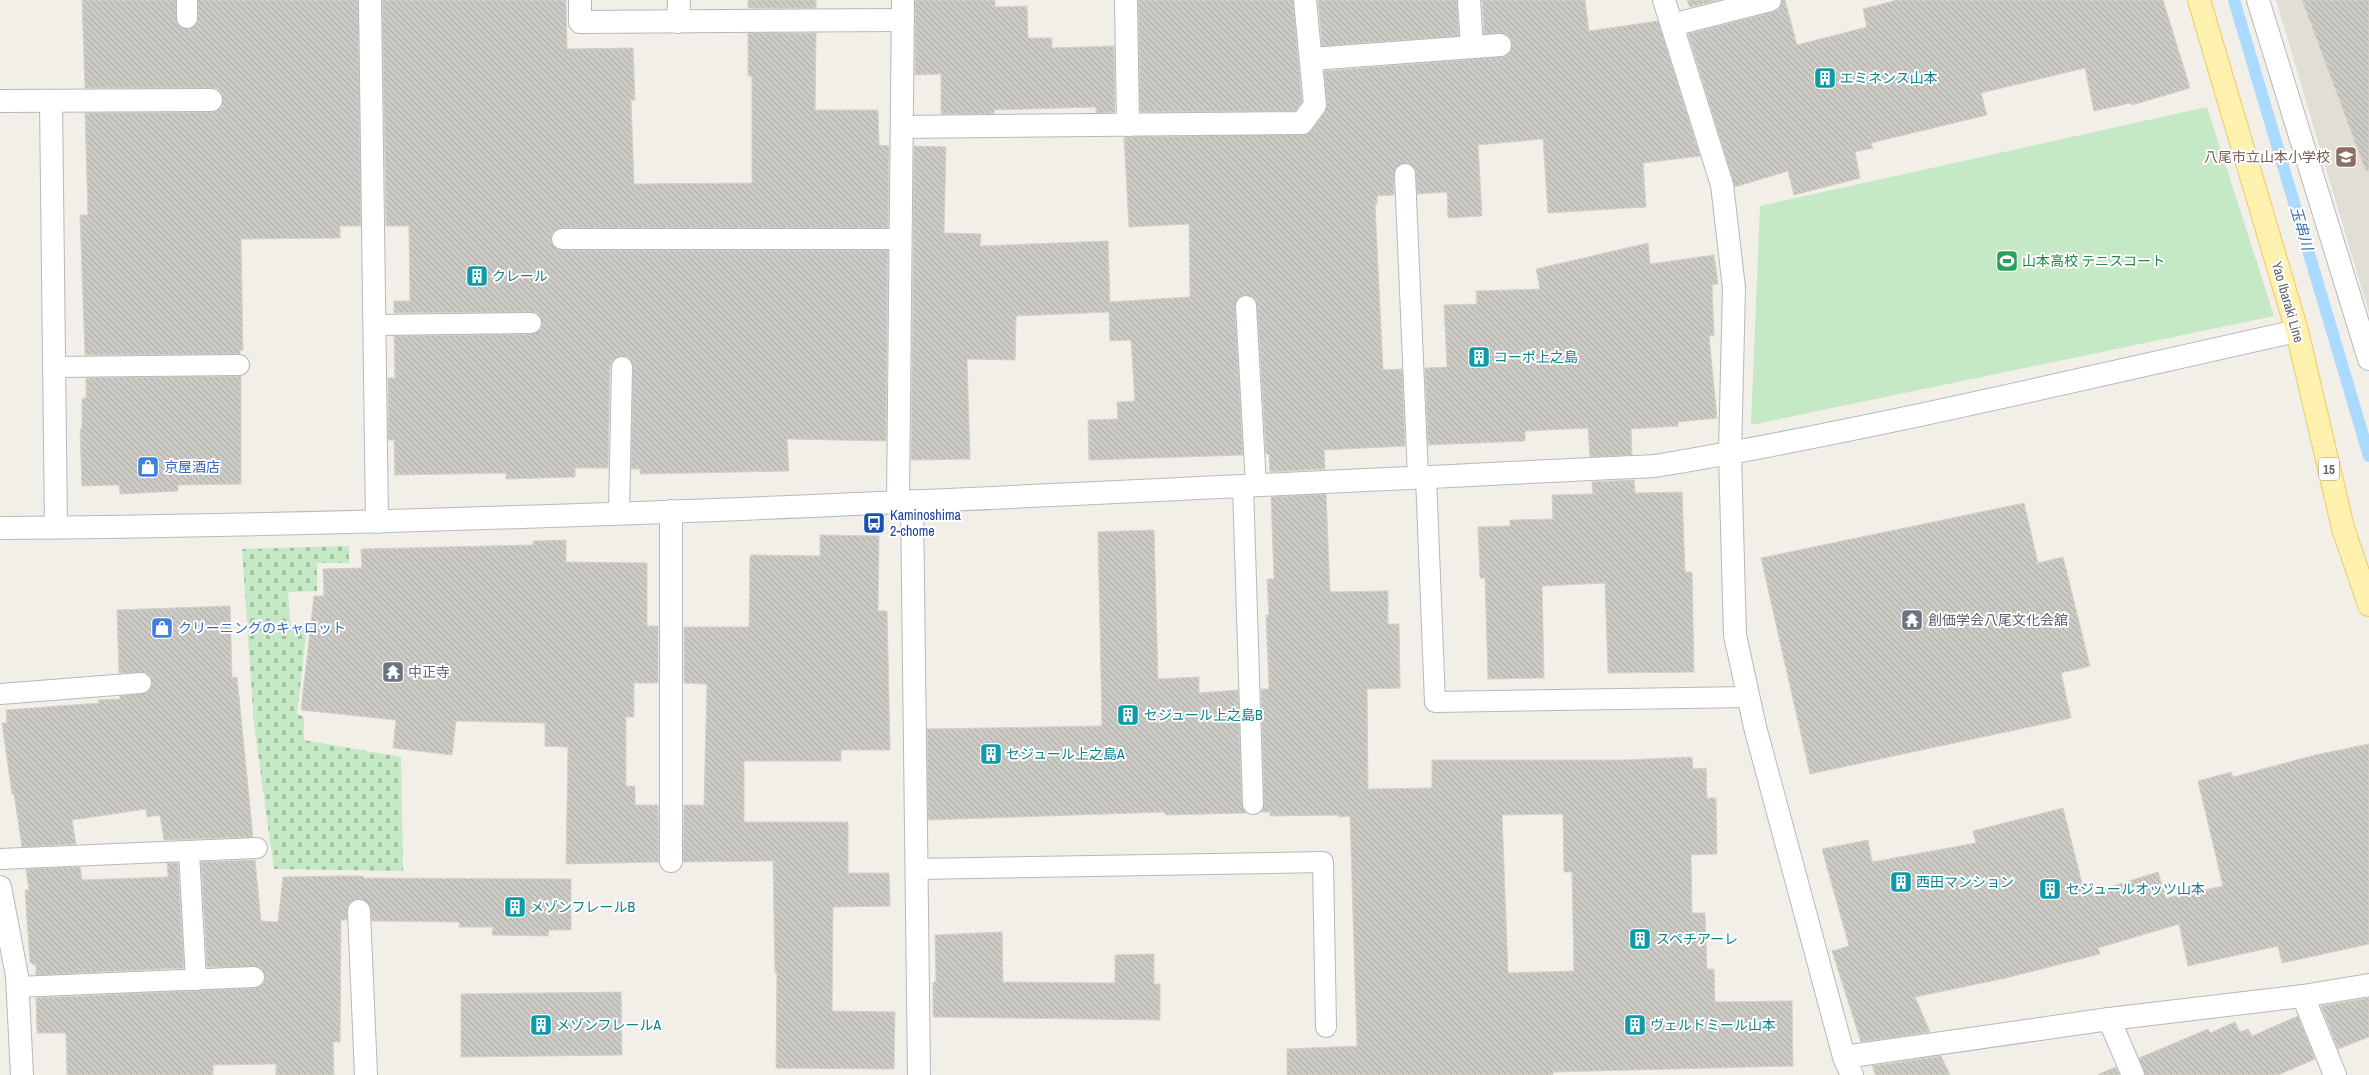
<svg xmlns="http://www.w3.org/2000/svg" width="2369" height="1075" viewBox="0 0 2369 1075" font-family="'Archivo Narrow','Noto Sans JP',sans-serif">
  <defs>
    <pattern id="cemetery-stones" width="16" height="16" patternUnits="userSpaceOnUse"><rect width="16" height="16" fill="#c5e8c5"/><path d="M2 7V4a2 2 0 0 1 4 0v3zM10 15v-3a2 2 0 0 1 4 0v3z" fill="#a3c0a4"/></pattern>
    <pattern id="building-back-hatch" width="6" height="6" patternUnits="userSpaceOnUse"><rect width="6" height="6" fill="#cccac5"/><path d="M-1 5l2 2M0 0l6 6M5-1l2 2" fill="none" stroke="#a9a8a4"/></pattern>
  </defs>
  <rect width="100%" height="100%" fill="#f1efe8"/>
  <path fill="#e1ded6" d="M2276 0H2369V313Z"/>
  <path fill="#c5e8c5" d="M2207 107 2274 316 1751 425 1760 206Z"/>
  <path fill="url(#cemetery-stones)" d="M349 546V563H317V591L288 592 291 627H307L297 714 304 717V740L401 757 403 871 274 869 254 724 242 549Z"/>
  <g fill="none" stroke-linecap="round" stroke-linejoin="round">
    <path stroke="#aadaff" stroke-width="12" d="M2234 0 2369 456"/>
  </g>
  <g fill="url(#building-back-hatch)" stroke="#d6d1c6" fill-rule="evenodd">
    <path d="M82 0H176L177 23 187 29 192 28 197 23 198 0H358L361 226H340V238L241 239 243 350H240V354L85 355 80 215H88L85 113 211 112 222 107 223 100 218 89 211 88H85Z"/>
    <path d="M382 0H566L567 49 633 48 635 100H631L634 184 752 183V76H748V33H816L815 110H878L879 145 889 146 888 228H562L552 233 551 239 556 249 562 250H888L886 441 787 439 789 471 640 474V469H631L633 367 628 357 622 356 612 361 610 367 608 468H575V477L506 479V473L395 475 394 440H388V378H395L394 336 531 334 541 329 542 322 537 313 531 312 394 313V301H410L409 226H386Z"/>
    <rect x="748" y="0" width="68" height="8"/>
    <path d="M915 0H995V7L1027 6 1028 38H1052V48L1114 46 1115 112 1096 113V107L994 110V114H941V74L915 75Z"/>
    <path d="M1138 0H1293L1302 102 1296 111 1140 112Z"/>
    <path d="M1318 0H1457L1459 36 1322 46Z"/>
    <path d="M1482 0H1585L1589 31 1658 21 1700 156 1643 163 1646 207 1548 213 1543 139 1478 145 1482 216 1448 218 1447 192 1417 194 1415 168 1405 163 1399 165 1394 174V195L1377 196V204L1375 205 1383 370 1402 369 1405 446 1324 450 1325 469 1270 472 1269 454H1266L1257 305 1255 299 1246 295 1239 297 1235 307 1243 455 1089 460 1088 420 1118 419 1117 402 1135 401 1131 340 1110 341 1109 312 1016 316 1015 360 967 359 970 459 911 460 914 146 946 147 944 233 981 234 980 246 1108 241 1110 302 1190 297 1189 224 1129 227 1124 137 1307 134 1325 112 1327 104 1324 71 1501 57 1507 55 1512 44 1510 38 1499 33 1484 34Z"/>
    <path d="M1687 0H1719L1690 7Z"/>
    <path d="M1782 0H1785L1797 45 1867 27 1863 9 1897 0H2163L2190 88 2132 105 2131 103 2094 111 2085 68 1981 93 1987 115 1871 143 1873 148 1855 152 1860 178 1794 195 1788 171 1735 187 1688 34 1773 12 1779 9Z"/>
    <path d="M2302 0H2369V170L2366 171Z"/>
    <path d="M1648 243 1650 264 1714 255 1718 284 1712 285 1714 336H1709L1717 418 1678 422V426L1631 429 1632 455 1590 457 1588 428 1525 431V441L1428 445 1425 368 1447 367 1444 305 1477 304 1476 291 1540 289 1536 269Z"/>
    <path d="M241 376V484L178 485V491L120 494 119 485 82 486 80 429H82V398H86V378Z"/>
    <path d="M1634 480 1635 493 1682 492 1685 572H1692L1694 672 1608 673 1605 583 1542 586 1544 678 1488 679 1485 578H1480L1478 527 1510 526V520L1553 519 1552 495 1593 494 1592 482Z"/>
    <path d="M1326 494 1330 592 1388 591V624H1399L1400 688 1367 689 1368 789 1432 788V760H1624L1692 757 1693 769 1706 768 1707 798H1716L1717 854 1691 855 1692 913H1705L1707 969H1714L1715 1002 1792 1001 1793 1066 1553 1072V1075H1287V1049L1357 1046 1350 816 1339 817V815L1270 816V812H1261L1264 804 1261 689H1269L1266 615H1269L1267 579H1274L1271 497ZM1563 814 1564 872H1572L1574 971 1508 973 1502 815Z"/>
    <path d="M2024 503 2038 563 2063 557 2090 666 2061 673 2071 718 1810 774 1761 558Z"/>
    <path d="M1154 530 1158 679 1199 677V693L1238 690 1242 804 1246 813 1165 815V812L928 820 927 729 1102 726 1098 532Z"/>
    <path d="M820 535 879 536 878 611H887L890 750H841V761H744V822H848V873H889L890 906 833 907 832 1011 895 1012 894 1069 776 1068 777 973H775L773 861 683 862 684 805H704L707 684 684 683V627H749L750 555 820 556Z"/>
    <path d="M566 540V562L647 563V626H658V683H634V717H626V786H635V805H658L659 862 566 864 568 747 545 746V723L456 721 452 755 393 748 396 720 301 710 314 596H324L323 569 362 568 361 549 533 545V541Z"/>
    <path d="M230 606 232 678 237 677 253 837 164 840 160 815 147 817 146 809 72 820 76 844 22 847 14 794H12L2 723H7L6 710 99 703 98 700 120 699V696L148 692 152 682 146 673H119L117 610Z"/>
    <path d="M2369 744V944L2282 963 2278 946 2188 966 2179 924 2098 948 2100 954 2006 978 1915 997 1930 1032 1861 1042 1832 951 1849 946 1822 849 1868 840 1872 862 1976 843 1973 831 2063 808 2085 895 2158 872 2166 898 2223 886 2198 781 2231 772 2233 777 2315 755Z"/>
    <path d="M255 860 261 921 278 922 283 877 341 876H363V878L571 879V930H549L548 936 492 935 493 927H459V922L372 921 369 904 364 900 358 899 352 901 348 906 347 920H341L340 1042H333L334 1075H276V1064L213 1065V1075H67L66 1033H37L36 998 254 988 264 983 265 976 259 967H207L201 862Z"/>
    <path d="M167 863H178L184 968 36 975V966L30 962 25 890H29L26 869 80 867 82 880 168 877Z"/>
    <path d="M1002 932 1003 982 1115 983V955L1154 954V984H1160V1020L933 1017V982H936L935 935Z"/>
    <path d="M621 992 622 1055 461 1057V994Z"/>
    <path d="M2369 998V1037L2338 1049 2321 1006Z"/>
    <path d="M2298 1016 2315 1059 2278 1075H2145L2139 1058 2208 1029 2210 1033 2235 1022 2240 1032 2248 1029 2252 1036Z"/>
    <path d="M1941 1056 1950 1075H1876L1872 1066Z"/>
    <path d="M2116 1067 2119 1075H2099V1074Z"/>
  </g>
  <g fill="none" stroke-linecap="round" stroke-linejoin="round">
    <g stroke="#b5b8bc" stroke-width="22">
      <g id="lane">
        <path d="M187 18V0"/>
        <path d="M1405 174 1418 477"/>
        <path d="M562 239H901"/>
        <path d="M1246 306 1256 485"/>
        <path d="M374 325 531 323"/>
        <path d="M54 367 239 365"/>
        <path d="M1426 477 1435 702 1749 697"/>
        <path d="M1243 486 1253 804"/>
        <path d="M619 513 622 367"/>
        <path d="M0 694 141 683"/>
        <path d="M189 852 196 980"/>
        <path d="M0 859 257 848"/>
        <path d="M916 869 1323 862 1326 1027"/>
        <path d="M17 987 254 977"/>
      </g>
    </g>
    <g stroke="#b5b8bc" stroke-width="24">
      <g id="street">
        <path d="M370 0 377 522"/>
        <path d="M580 0V22L903 20"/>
        <path d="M1126 0 1128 125"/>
        <path d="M1469 0 1472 47"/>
        <path d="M1664 0 1722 185 1734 288 1730 453 1735 635 1755 727 1844 1057 1852 1075"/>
        <path d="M2258 0 2369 359"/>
        <path d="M678 22 679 0"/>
        <path d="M1672 25 1770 0"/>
        <path d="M1312 59 1500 45"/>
        <path d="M0 101 211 100"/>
        <path d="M51 101 56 527"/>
        <path d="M902 127 1302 123 1315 105 1305 0"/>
        <path d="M912 501 919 1075"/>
        <path d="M898 502 903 0"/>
        <path d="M671 511V861"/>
        <path d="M0 887 17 976 22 1075"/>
        <path d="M359 911 366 1075"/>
        <path d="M2303 996 2335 1075"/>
        <path d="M2109 1019 2133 1075"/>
        <path d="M1844 1057 2109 1019 2303 996 2369 985"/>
      </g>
    </g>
    <g stroke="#b6babf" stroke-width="24">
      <path id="secondary" d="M0 528C552 524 1104 492 1655 466 1871 430 2084 378 2297 331"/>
    </g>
    <g stroke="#f2c960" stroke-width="24">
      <path id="primary" d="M2199 0 2297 331 2343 528 2369 605"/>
    </g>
    <use href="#lane" stroke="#fff" stroke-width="20"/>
    <use href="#street" stroke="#fff" stroke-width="22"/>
    <use href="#secondary" stroke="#fff" stroke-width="22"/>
    <use href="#primary" stroke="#fff2af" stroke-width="22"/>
  </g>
  <defs>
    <g id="building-square" transform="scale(1.15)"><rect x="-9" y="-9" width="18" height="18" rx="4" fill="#0f9aa8" stroke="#fff"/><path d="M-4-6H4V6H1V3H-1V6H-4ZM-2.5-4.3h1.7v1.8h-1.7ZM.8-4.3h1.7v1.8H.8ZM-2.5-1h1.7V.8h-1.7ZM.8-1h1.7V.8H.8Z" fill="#fff"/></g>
    <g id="school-square" transform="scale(1.15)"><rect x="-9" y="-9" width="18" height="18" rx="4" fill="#8d6e63" stroke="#fff"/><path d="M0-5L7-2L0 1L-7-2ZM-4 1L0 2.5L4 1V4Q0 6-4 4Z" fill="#fff"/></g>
    <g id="stadium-square" transform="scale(1.15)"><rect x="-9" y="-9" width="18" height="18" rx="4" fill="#2e9e5b" stroke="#fff"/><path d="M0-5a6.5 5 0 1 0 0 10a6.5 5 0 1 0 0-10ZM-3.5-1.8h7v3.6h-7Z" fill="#fff"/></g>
    <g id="shop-square" transform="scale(1.15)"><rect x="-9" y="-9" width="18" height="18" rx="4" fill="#3f7fe0" stroke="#fff"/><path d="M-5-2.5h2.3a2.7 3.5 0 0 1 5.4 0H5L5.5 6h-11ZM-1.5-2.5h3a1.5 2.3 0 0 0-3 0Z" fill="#fff"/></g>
    <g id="bus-square" transform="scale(1.15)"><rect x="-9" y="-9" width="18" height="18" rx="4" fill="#1a4fb4" stroke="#fff"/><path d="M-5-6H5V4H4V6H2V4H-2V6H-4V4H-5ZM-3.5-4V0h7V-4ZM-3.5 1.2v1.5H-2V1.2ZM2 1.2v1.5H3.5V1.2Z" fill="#fff"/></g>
    <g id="temple-square" transform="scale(1.15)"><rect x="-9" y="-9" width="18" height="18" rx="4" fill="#6b7280" stroke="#fff"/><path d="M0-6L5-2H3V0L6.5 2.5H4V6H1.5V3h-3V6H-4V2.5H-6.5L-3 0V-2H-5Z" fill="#fff"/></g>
  </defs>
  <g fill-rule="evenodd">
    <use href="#building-square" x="1825" y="78"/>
    <use href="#school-square" x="2346" y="157"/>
    <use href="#stadium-square" x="2007" y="261"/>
    <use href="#building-square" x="477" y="276"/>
    <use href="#building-square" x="1479" y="357"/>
    <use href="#shop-square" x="148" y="467"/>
    <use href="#bus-square" x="874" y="523"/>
    <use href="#temple-square" x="1912" y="620"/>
    <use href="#shop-square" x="162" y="628"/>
    <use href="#temple-square" x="393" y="672"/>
    <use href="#building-square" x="1128" y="715"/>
    <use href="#building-square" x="991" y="754"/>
    <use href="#building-square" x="1901" y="882"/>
    <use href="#building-square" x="2050" y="889"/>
    <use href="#building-square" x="515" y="907"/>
    <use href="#building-square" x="1640" y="939"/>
    <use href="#building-square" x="541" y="1025"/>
    <use href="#building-square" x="1635" y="1025"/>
  </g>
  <g text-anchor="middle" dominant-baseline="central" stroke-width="4" stroke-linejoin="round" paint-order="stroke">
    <rect fill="#fff" stroke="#8f9295" stroke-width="1" x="2319" y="458" width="20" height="22" rx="3"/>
    <g font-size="13" font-weight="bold" fill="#5f6368">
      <text x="2329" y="469">15</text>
    </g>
    <g font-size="14" fill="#0d838f" stroke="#fff" text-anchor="start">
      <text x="1840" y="78">エミネンス山本</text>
      <text x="492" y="276">クレール</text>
      <text x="1494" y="357">コーポ上之島</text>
      <text x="1144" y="715">セジュール上之島B</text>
      <text x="1006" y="754">セジュール上之島A</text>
      <text x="1916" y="882">西田マンション</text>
      <text x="2066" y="889">セジュールオッツ山本</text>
      <text x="530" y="907">メゾンフレールB</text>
      <text x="1656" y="939">スペチアーレ</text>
      <text x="556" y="1025">メゾンフレールA</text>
      <text x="1650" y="1025">ヴェルドミール山本</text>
    </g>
    <g font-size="14" fill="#785e54" stroke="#fff" text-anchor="end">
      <text x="2330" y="157">八尾市立山本小学校</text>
    </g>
    <g font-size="14" fill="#27864d" stroke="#fff" text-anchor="start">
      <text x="2022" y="261">山本高校 テニスコート</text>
    </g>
    <g font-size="14" fill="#5f6368" stroke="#fff">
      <text transform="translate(2288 302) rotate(74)">Yao Ibaraki Line</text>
    </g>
    <g font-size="14" fill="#366cbe" stroke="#fff" text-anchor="start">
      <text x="164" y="467">京屋酒店</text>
      <text x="178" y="628">クリーニングのキャロット</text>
    </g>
    <g font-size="14" fill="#164399" stroke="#fff" text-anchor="start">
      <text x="890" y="515">Kaminoshima<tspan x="890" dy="16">2-chome</tspan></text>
    </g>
    <g font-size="14" fill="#5b616d" stroke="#fff" text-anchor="start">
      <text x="1928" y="620">創価学会八尾文化会舘</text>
      <text x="408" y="672">中正寺</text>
    </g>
    <g font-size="15" font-style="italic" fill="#4174aa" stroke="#fff">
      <text transform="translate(2302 228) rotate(74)">玉串川</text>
    </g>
  </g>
</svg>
